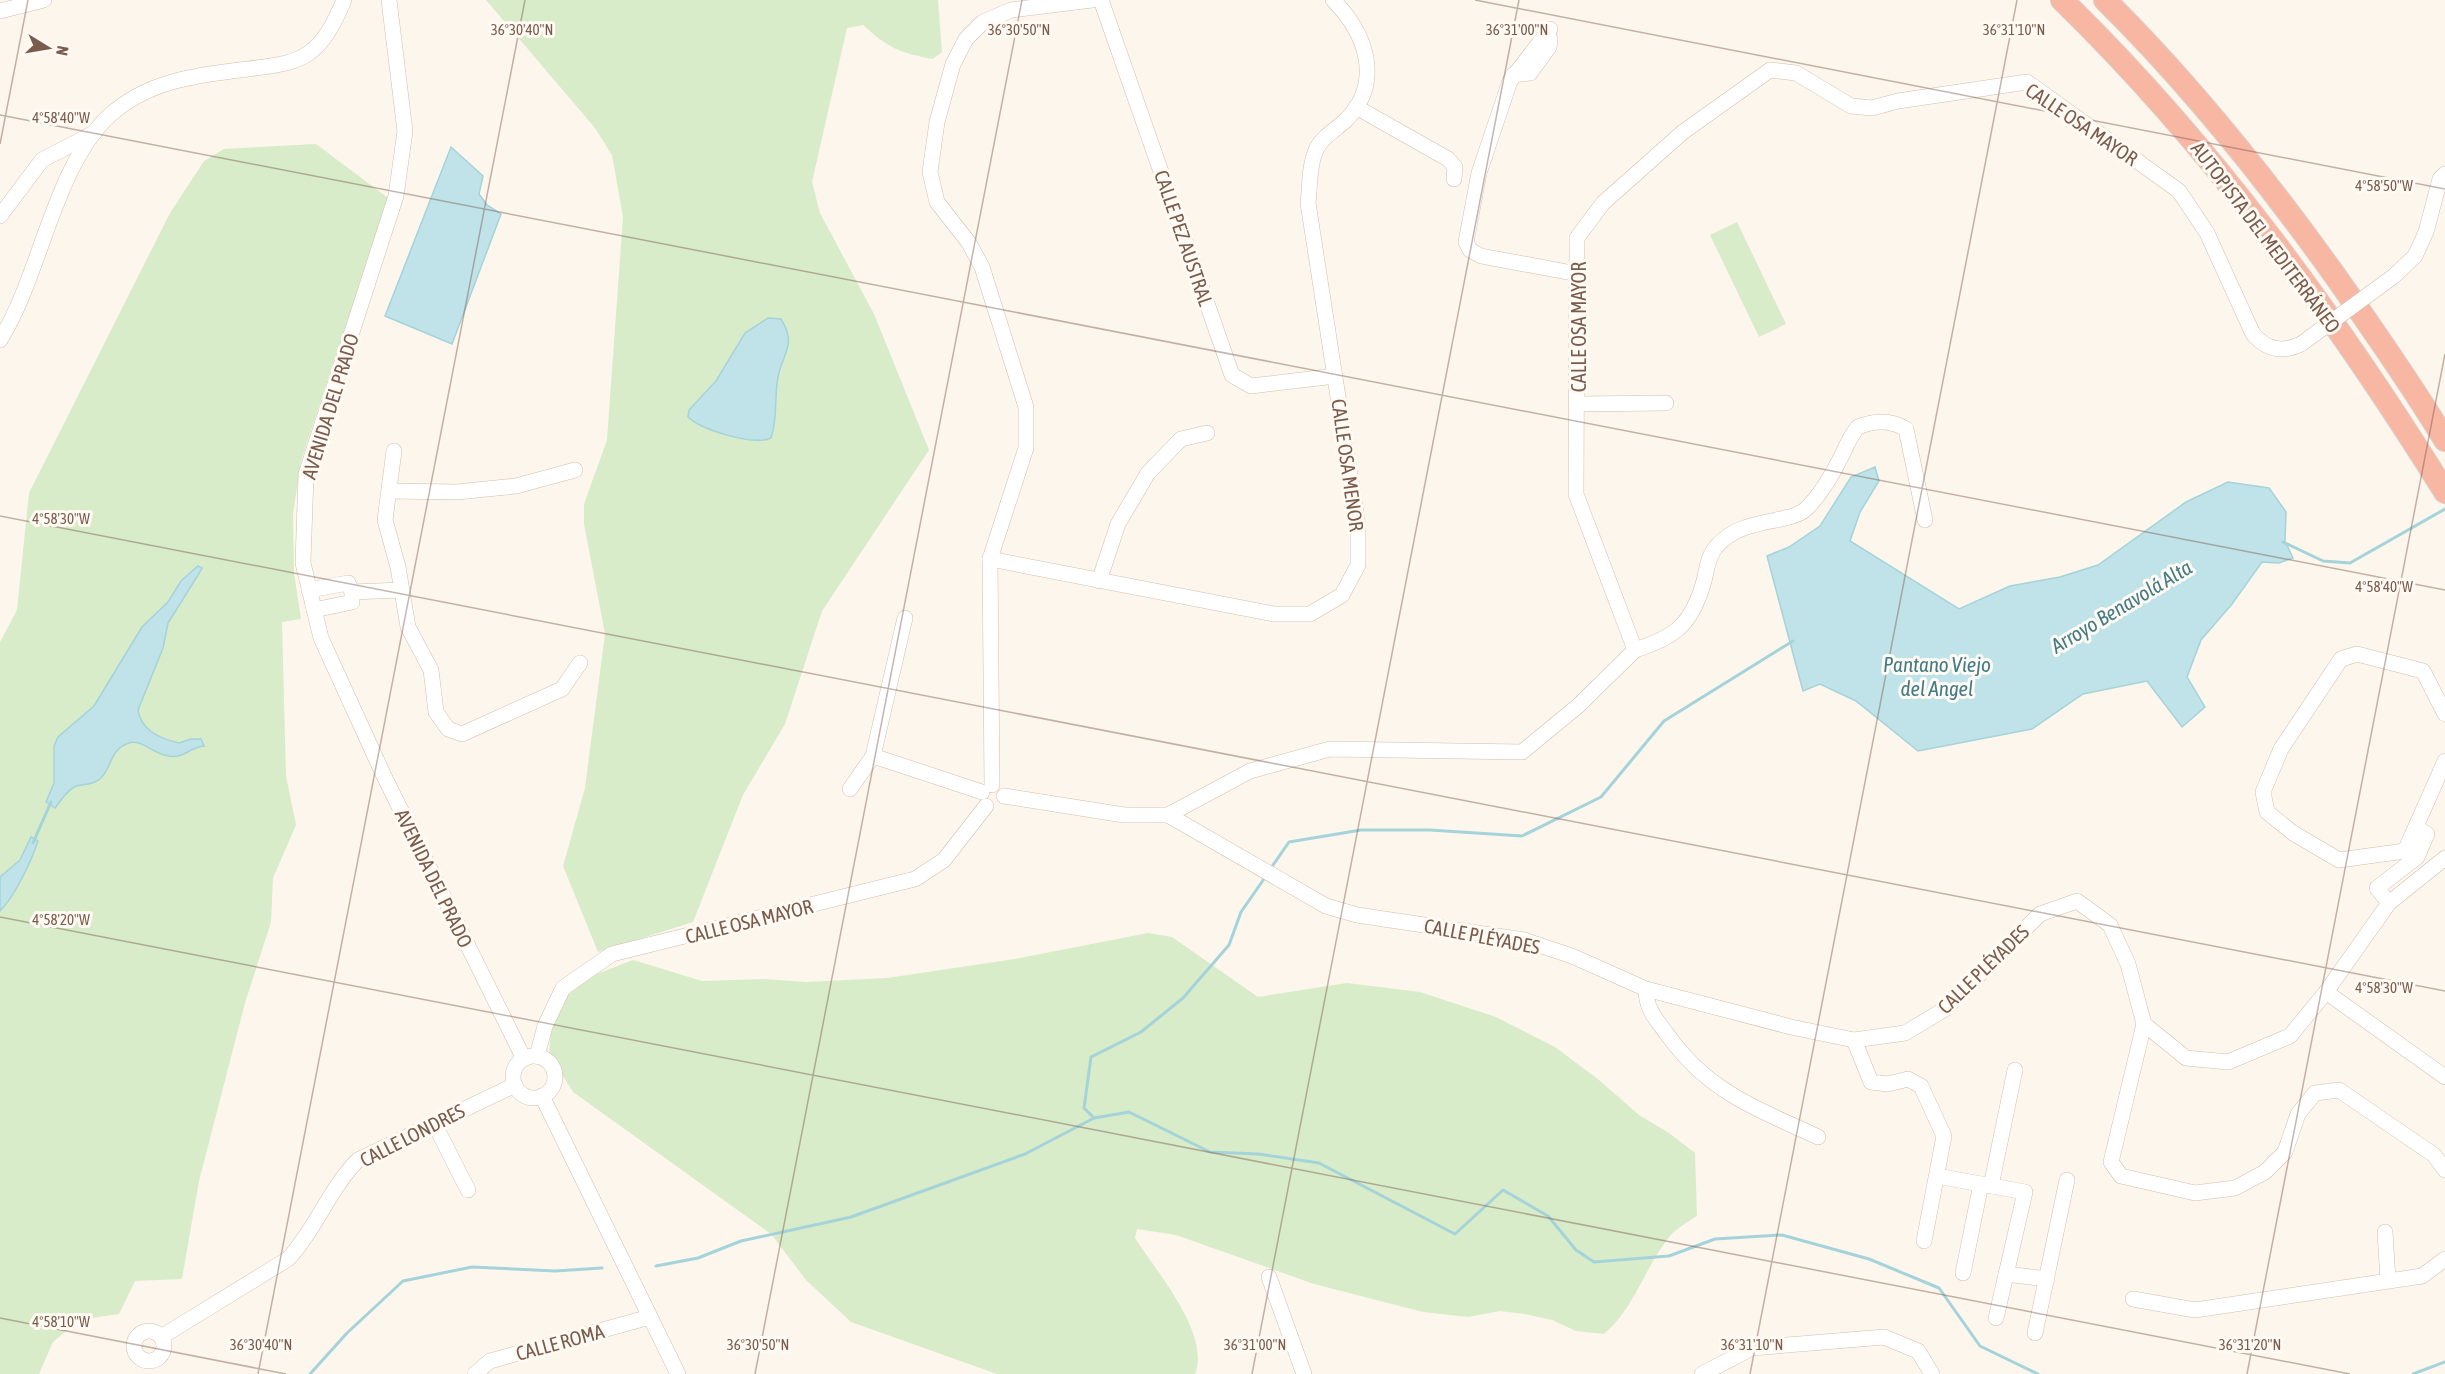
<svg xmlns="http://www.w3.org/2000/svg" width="2445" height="1374" viewBox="0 0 2445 1374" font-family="'Asap Condensed',sans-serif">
  <rect width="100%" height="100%" fill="#fdf6ec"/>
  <g fill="#d8ecc9">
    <path d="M486 0H938L942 52 933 59C900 53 888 48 863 25L847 28 812 182 820 213 874 314 929 450 822 611 785 724 743 795 693 922 598 952 563 866 585 788 605 634 584 524V504L607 440 623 217 612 155 595 128Z"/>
    <path d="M316 144 388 198 301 461 293 514 294 573 301 619 282 622 286 776 296 825 273 878 271 922 245 1003 199 1181 182 1279 135 1281 119 1314 79 1320 53 1342 39 1374H0V642L17 610 29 493 170 213 204 161 224 149Z"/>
    <path d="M1737 222 1786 324 1759 337 1710 235Z"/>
    <path d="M1148 933 1172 937 1258 997 1347 983 1420 992 1496 1017 1555 1047 1599 1080 1639 1115 1669 1133 1695 1153 1697 1216C1688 1222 1677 1228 1670 1236 1645 1266 1635 1308 1604 1334L1576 1331 1552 1320 1525 1314 1500 1311 1468 1317 1423 1312 1314 1284 1176 1235 1137 1229 1135 1238C1156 1271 1211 1334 1195 1374H997L851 1322 806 1280 771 1234 573 1092 549 1054 551 1032 564 999 589 977 633 960 702 981 764 979 806 982 887 978 1015 959Z"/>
  </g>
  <g fill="#bfe3e8" stroke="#a5d3da" stroke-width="1.5">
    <path d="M451 147 483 176 479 194 487 205 501 214 452 344 385 316Z"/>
    <path d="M768 318 781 319C797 345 783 352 778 377 774 397 778 418 771 438 754 446 701 430 688 417L689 410 716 381 745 333Z"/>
    <path d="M1875 467 1879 481 1860 512 1850 541 1959 609 2010 586 2060 577 2098 565 2186 502 2228 482 2269 488 2286 512 2285 541 2293 558 2279 563 2262 562 2232 604 2201 640 2187 677 2205 707 2182 727 2147 681 2083 694 2032 729 1918 751 1856 701 1820 684 1803 691 1767 556 1789 547 1820 526 1851 477Z"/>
    <path d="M198 566 202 568 198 575 168 623 163 648 138 710C141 731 161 739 179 743L191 739H201L204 746C193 747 187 754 178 756 158 760 143 738 129 743 110 749 112 767 101 778 93 786 83 783 74 787 67 791 60 801 55 808L46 802 54 783V746L58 737 94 706 142 627 168 602 181 581Z"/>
    <path d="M31 837 38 841C31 862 15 896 0 911V877L20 860Z"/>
  </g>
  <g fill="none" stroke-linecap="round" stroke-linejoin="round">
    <g stroke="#a5d3da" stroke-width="3">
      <path d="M2283 542 2323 561 2350 563 2445 509"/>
      <path d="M33 843 51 802"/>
      <path d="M1271 868 1289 842 1361 830H1430L1522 836 1601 797 1664 721 1793 641"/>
      <path d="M1094 1118 1084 1108 1091 1057 1141 1032 1183 998 1229 945 1241 912 1266 876"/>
      <path d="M656 1266 698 1258 741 1241 851 1217 1025 1154 1094 1118 1129 1112 1210 1152 1258 1154 1319 1163 1455 1234 1503 1190 1548 1216 1576 1250 1594 1262 1669 1256 1715 1239 1782 1235 1869 1259 1939 1288 1980 1346 2038 1374"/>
      <path d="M310 1374 347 1333 403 1281 472 1267 555 1271 602 1268"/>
      <path d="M2413 1374 2445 1362"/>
    </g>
    <g stroke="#d1beb0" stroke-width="16">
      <g id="minor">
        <path d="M389 0 405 131 396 196 306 474 303 563 321 638 384 776 524 1059"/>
        <path d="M1101 0 1232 375 1251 386 1335 376"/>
        <path d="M0 11 44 0"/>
        <path d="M1550 29 1510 81 1479 173 1466 242 1470 250 1481 256 1578 274"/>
        <path d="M1513 75 1530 73 1549 47 1550 39"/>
        <path d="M1356 107 1448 159 1455 167 1454 179"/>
        <path d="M0 216 42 160 94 133"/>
        <path d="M2394 276 2415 256 2426 232 2440 179 2445 174"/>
        <path d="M0 340C40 277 54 167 109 116 148 80 198 75 248 69 269 66 292 65 309 53 326 41 336 19 344 0"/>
        <path d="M1578 404 1666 403"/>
        <path d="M394 451 385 520 398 567 408 627 431 670 436 712 448 729 462 734 562 689 580 663"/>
        <path d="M390 491 457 492 516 486 575 470"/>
        <path d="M990 559 1274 614H1310L1342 595 1358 565V526L1308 203C1310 186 1309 164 1317 148 1322 137 1338 128 1347 119 1383 81 1366 33 1333 0"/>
        <path d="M1099 581 1118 524 1148 473 1181 439 1207 433"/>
        <path d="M309 590 348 583 352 592V602L314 610"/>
        <path d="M352 592 402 590"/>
        <path d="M1635 650C1676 637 1692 624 1704 581 1707 569 1708 556 1716 547 1743 515 1789 526 1807 508 1820 495 1832 475 1840 459 1846 448 1849 437 1858 427 1875 420 1891 420 1906 429L1925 520"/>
        <path d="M2445 714 2423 671 2357 654 2341 659 2281 749 2263 792 2267 812 2293 833 2339 860 2405 851 2445 761"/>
        <path d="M873 756 982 792"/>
        <path d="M992 785 990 559 1026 448V407L982 267 969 243 937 202 930 172 937 122 953 64 966 39 983 22 1011 10 1092 0"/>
        <path d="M850 789 873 756 905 618"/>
        <path d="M1004 796 1124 815H1168L1250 771 1330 749 1522 752 1578 706 1635 650 1576 494 1577 238 1603 203 1683 132 1770 70 1796 73 1851 106 1872 108 1898 101 2027 82 2179 191 2207 233 2253 334C2267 350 2282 353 2301 344"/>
        <path d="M1168 815 1326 906 1357 915 1524 940 1572 956 1646 989 1791 1027 1854 1040 1905 1033 1945 1009 2040 914 2077 901 2110 925 2128 964 2144 1024 2186 1058 2228 1062 2290 1036 2326 992 2389 903 2445 858"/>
        <path d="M2389 903 2377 888 2417 857 2427 834 2417 828"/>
        <path d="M1646 989C1646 1009 1655 1018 1667 1034 1708 1092 1756 1108 1818 1137"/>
        <path d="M2326 992 2445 1077"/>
        <path d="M2144 1024 2111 1162 2121 1176 2195 1193 2235 1188 2265 1172 2285 1152 2298 1114 2315 1093 2339 1090 2434 1155 2445 1170"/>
        <path d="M1854 1040 1871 1082 1888 1084 1908 1079 1921 1086 1944 1136 1924 1241"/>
        <path d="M537 1056 545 1026 563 988 612 954 915 879 944 860 986 806"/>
        <circle cx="534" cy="1077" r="21"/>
        <path d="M542 1096 678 1374"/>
        <path d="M434 1123 468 1190"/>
        <path d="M1937 1176 2025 1192 1996 1318"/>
        <path d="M1991 1186 2015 1070"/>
        <path d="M2385 1232 2388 1280"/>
        <path d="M1963 1273 1981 1184"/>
        <path d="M2006 1274 2047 1279"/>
        <path d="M1269 1277 1304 1374"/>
        <path d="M2133 1299 2195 1310 2422 1276 2445 1259"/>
        <circle cx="149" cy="1346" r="15"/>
        <path d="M2035 1333 2067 1180"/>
        <path d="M161 1337 288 1259C316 1229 329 1189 358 1160L515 1085"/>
        <path d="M475 1374 490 1361 650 1317"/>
        <path d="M1702 1374 1752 1348 1884 1337 1918 1351 1932 1374"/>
      </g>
    </g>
    <g stroke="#dad1cd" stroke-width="24">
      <g id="highway">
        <path d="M2062 0C2212 146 2335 316 2445 492"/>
        <path d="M2105 0C2191 85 2266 179 2336 277 2374 331 2411 384 2445 440"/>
      </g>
    </g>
    <use href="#minor" stroke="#fff" stroke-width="15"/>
    <use href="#highway" stroke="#f7b7a3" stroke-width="22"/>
    <g stroke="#d1beb0" stroke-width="16" stroke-linecap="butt">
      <path id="minor-bridge" d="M2301 344 2394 276"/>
    </g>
    <use href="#minor-bridge" stroke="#fff" stroke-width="15"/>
  </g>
  <path fill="none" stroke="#7a5c4d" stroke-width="1.5" stroke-opacity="0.45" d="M1475 0 2445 189M0 115 2445 590M0 144 28 0M0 516 2445 991M0 917 2350 1374M0 1318 286 1374M258 1374 525 0M755 1374 1022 0M1252 1374 1519 0M1750 1374 2017 0M2247 1374 2445 354"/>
  <g text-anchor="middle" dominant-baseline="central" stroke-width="6" stroke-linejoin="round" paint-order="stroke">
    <g font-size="20" fill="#7a5c4d" stroke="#fffaf3">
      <text transform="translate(2082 124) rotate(34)">CALLE OSA MAYOR</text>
      <text transform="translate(2266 237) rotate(53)">AUTOPISTA DEL MEDITERRÁNEO</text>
      <text transform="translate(1184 238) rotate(71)">CALLE PEZ AUSTRAL</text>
      <text transform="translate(1578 327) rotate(-90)">CALLE OSA MAYOR</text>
      <text transform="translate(330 406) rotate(-73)">AVENIDA DEL PRADO</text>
      <text transform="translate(1348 465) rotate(82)">CALLE OSA MENOR</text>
      <text transform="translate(434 878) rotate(64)">AVENIDA DEL PRADO</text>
      <text transform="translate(749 921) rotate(-14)">CALLE OSA MAYOR</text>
      <text transform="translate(1482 936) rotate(11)">CALLE PLÉYADES</text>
      <text transform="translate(1983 969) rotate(-44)">CALLE PLÉYADES</text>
      <text transform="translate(412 1135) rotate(-27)">CALLE LONDRES</text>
      <text transform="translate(560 1342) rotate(-15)">CALLE ROMA</text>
    </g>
    <g font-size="21" font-style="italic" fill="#437c86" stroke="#fffaf3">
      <text transform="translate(2121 606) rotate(-31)">Arroyo Benavolá Alta</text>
      <text x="1937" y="664">Pantano Viejo<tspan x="1937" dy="24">del Angel</tspan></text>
    </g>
  </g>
  <g font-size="15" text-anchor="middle" fill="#7a5c4d" stroke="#fffaf3" stroke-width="6" stroke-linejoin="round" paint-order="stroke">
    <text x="522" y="35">36°30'40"N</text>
    <text x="1019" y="35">36°30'50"N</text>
    <text x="1517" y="35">36°31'00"N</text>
    <text x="2014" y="35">36°31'10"N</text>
    <text x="61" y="123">4°58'40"W</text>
    <text x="2384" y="191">4°58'50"W</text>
    <text x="61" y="524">4°58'30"W</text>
    <text x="2384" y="592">4°58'40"W</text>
    <text x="61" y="925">4°58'20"W</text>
    <text x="2384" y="993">4°58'30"W</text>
    <text x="61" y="1327">4°58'10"W</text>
    <text x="261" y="1350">36°30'40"N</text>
    <text x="758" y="1350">36°30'50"N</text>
    <text x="1255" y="1350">36°31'00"N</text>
    <text x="1752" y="1350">36°31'10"N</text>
    <text x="2250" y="1350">36°31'20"N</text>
  </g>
  <g transform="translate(48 48) rotate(101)" stroke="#fffaf3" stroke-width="4.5" paint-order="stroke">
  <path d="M0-4.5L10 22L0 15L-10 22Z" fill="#7a5c4d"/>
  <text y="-9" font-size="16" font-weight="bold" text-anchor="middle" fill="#7a5c4d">N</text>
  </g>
</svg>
